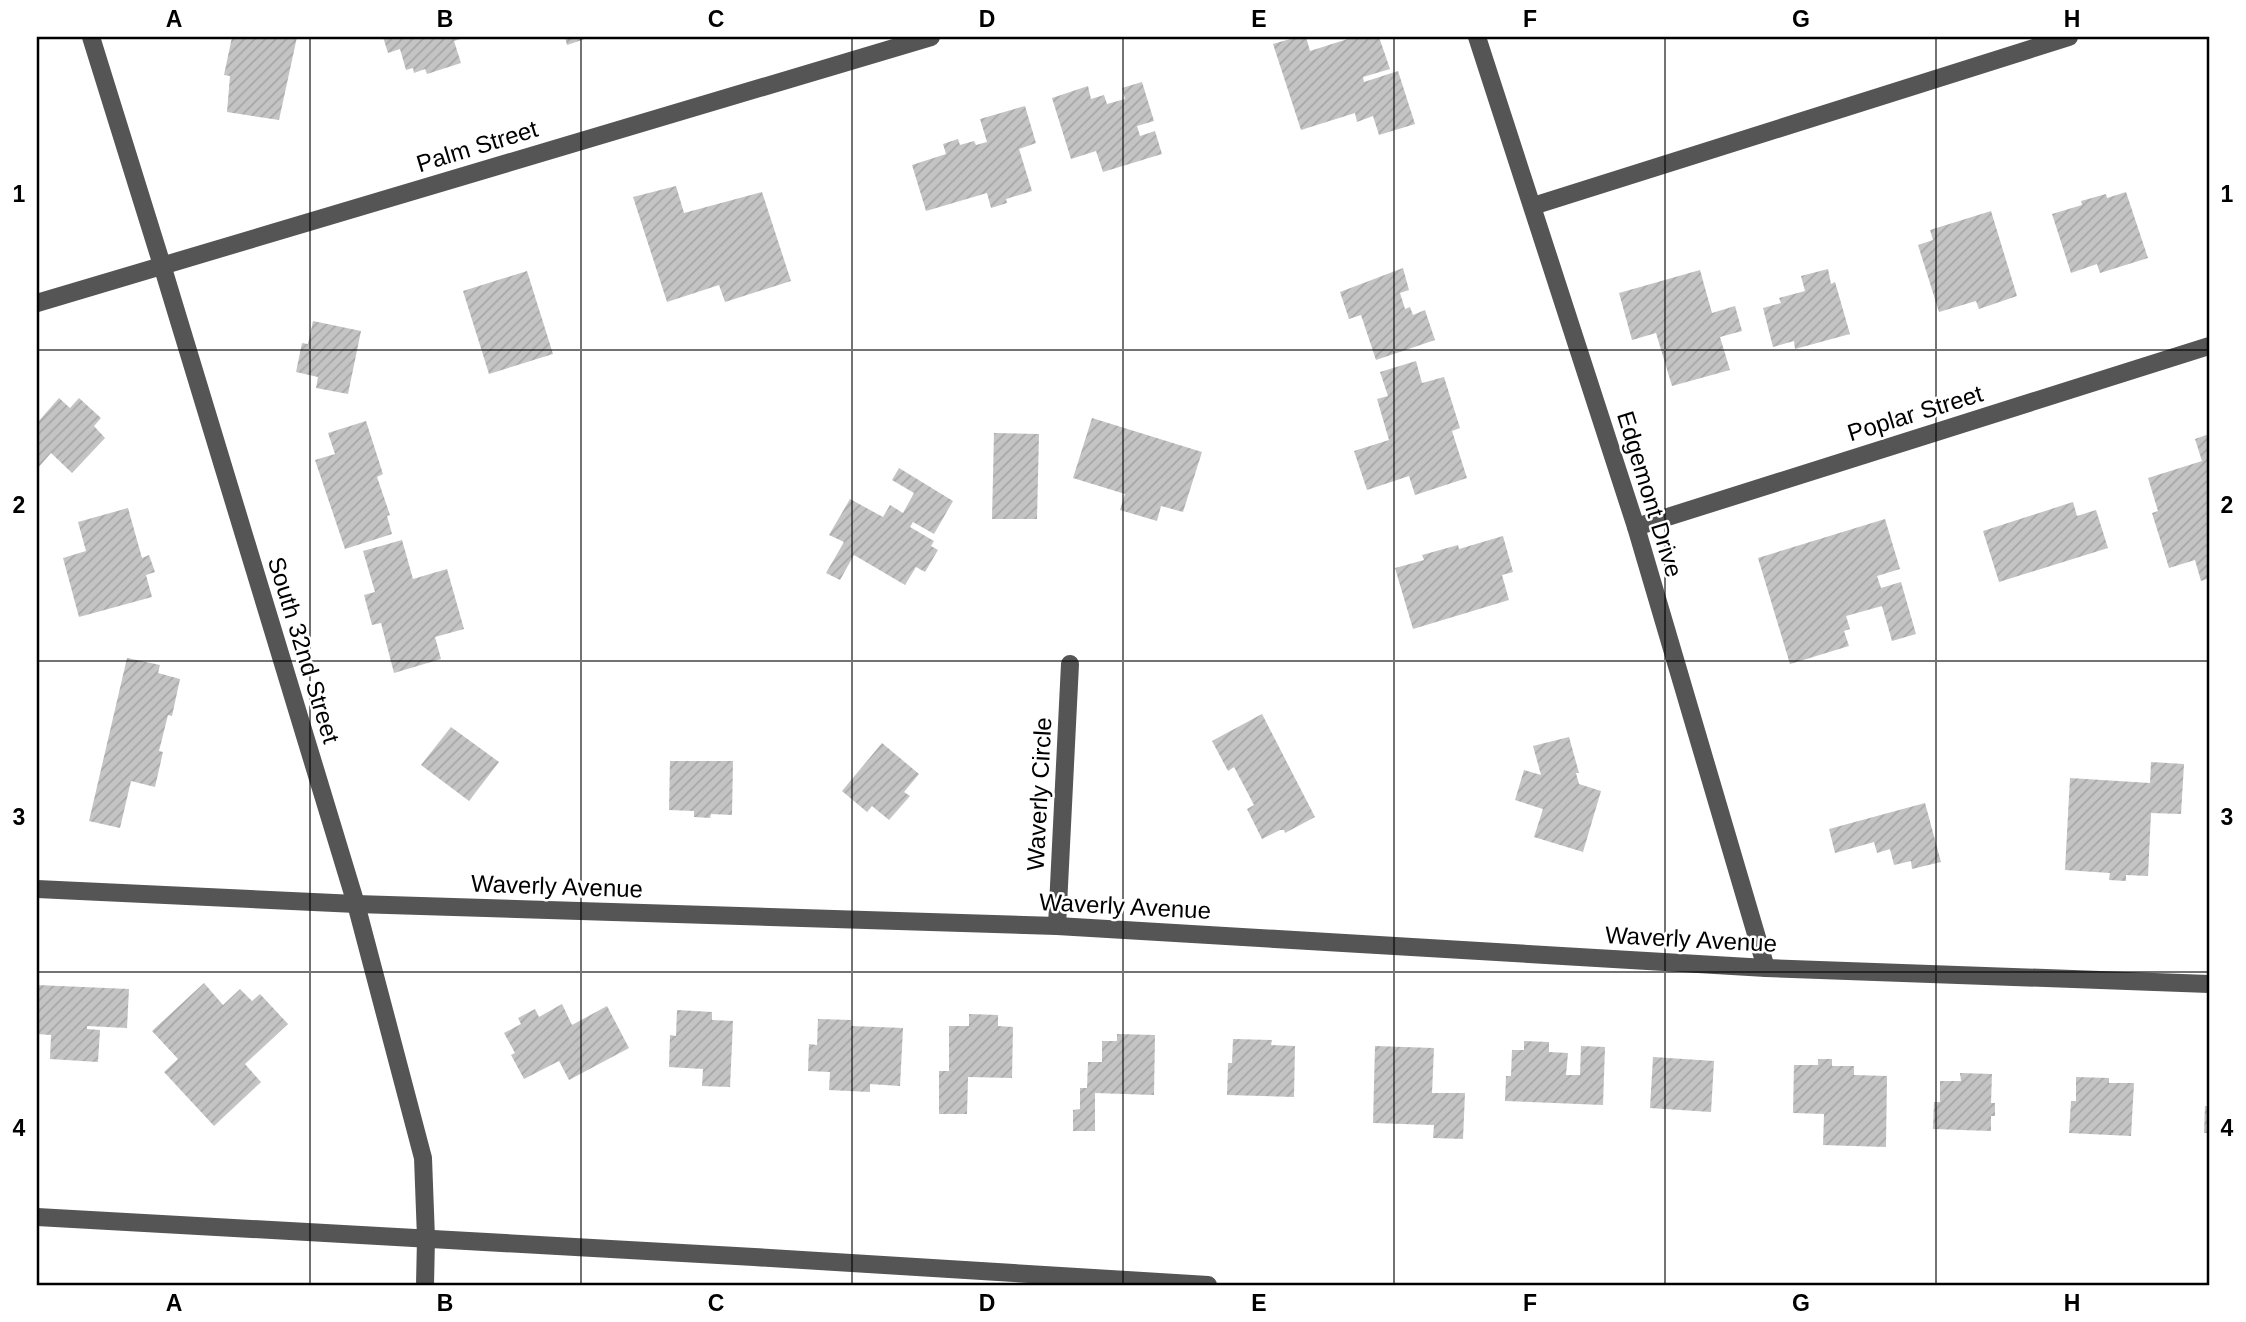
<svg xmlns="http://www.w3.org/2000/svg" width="2246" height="1322" viewBox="0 0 2246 1322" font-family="Arial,sans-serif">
  <defs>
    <pattern id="building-hatch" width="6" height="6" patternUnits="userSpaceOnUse" patternTransform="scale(1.75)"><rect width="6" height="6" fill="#c4c4c4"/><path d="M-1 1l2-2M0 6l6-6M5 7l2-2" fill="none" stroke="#a7a7a7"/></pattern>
  </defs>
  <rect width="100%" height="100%" fill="#fff"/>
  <g fill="url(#building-hatch)">
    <path d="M232 37H297L279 120 227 112 230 76 224 75Z"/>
    <path d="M383 37H467L454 41 461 63 427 74 425 69 414 73 413 68 406 70 400 49 388 53Z"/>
    <path d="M565 37H591L567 45Z"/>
    <path d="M1297 37H1306L1310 51 1354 37H1379L1390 69 1363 77 1364 82 1398 71 1415 124 1379 135 1373 116 1357 122 1355 113 1301 130 1273 44Z"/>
    <path d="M1142 82 1154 121 1137 126 1140 136 1155 131 1162 154 1103 172 1096 151 1071 159 1052 98 1088 86 1091 99 1104 95 1107 104 1125 99 1122 88Z"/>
    <path d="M1025 106 1036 143 1019 149 1032 191 1006 199 1007 203 991 208 987 193 926 211 912 165 946 154 943 144 958 139 960 145 974 141 976 145 987 142 980 119Z"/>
    <path d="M676 186 684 213 762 192 791 281 725 302 719 285 667 302 633 197Z"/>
    <path d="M2126 192 2148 258 2100 273 2097 264 2071 273 2052 214 2082 205 2081 201 2106 194 2107 198Z"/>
    <path d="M1991 211 2017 296 1979 309 1976 301 1939 312 1918 245 1933 240 1930 230Z"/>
    <path d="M1403 268 1409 290 1400 293 1405 309 1410 307 1413 315 1425 310 1435 340 1376 360 1361 315 1349 319 1340 292Z"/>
    <path d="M1828 269 1831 284 1835 282 1850 334 1795 349 1794 341 1773 347 1763 308 1781 303 1779 298 1805 291 1801 276Z"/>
    <path d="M1700 270 1712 313 1735 306 1742 331 1720 337 1730 370 1672 386 1656 333 1632 340 1619 293Z"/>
    <path d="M527 271 553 354 489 374 463 291Z"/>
    <path d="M313 321 361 331 348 394 316 388 318 377 296 372 302 343 308 344Z"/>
    <path d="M1416 361 1422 383 1444 377 1460 428 1452 431 1467 478 1415 495 1409 476 1367 490 1354 451 1389 440 1377 399 1388 396 1380 372Z"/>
    <path d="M59 398 70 408 79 398 101 418 94 426 105 438 72 473 51 453 37 469V423Z"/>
    <path d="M1092 418 1202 452 1183 512 1161 506 1157 521 1120 510 1125 494 1073 478Z"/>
    <path d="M366 421 383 474 377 477 390 515 387 516 392 534 345 549 315 460 335 454 328 433Z"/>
    <path d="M994 433 1039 434 1037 519H992Z"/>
    <path d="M2209 434V578L2201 581 2195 560 2169 568 2152 513 2158 511 2148 478 2202 461 2195 439Z"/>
    <path d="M899 468 953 501 934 534 913 522 910 527 934 541 931 546 938 550 925 572 916 567 905 585 854 555 840 580 826 573 844 542 829 535 850 499 883 517 890 505 903 513 914 493 892 480Z"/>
    <path d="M2073 502 2077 516 2096 510 2108 548 1999 582 1983 531Z"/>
    <path d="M128 508 142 558 149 555 155 572 146 575 152 597 79 617 63 558 86 551 78 522Z"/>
    <path d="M1885 519 1900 569 1877 576 1881 588 1901 582 1916 634 1892 641 1882 606 1846 616 1850 629 1844 631 1849 646 1790 664 1758 558Z"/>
    <path d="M1503 536 1513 572 1502 575 1509 600 1413 629 1395 568 1424 560 1422 555 1458 545 1459 549Z"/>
    <path d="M402 540 413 579 447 569 464 629 435 637 441 659 394 673 381 623 372 625 364 595 375 592 363 551Z"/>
    <path d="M127 658 160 665 158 673 180 679 172 716 168 715 159 751 163 752 155 787 131 781 120 828 89 821Z"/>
    <path d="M1262 714 1315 817 1285 833 1284 830H1280L1262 839 1247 809 1254 805 1234 767 1228 771 1212 741Z"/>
    <path d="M451 727 499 762 469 801 421 765Z"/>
    <path d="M1569 737 1579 773H1576L1579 784 1601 791 1583 852 1534 837 1543 809 1515 800 1524 770 1541 775 1533 746Z"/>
    <path d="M882 743 919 774 904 792 910 796 889 820 872 806 867 812 842 791Z"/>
    <path d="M670 761H733L732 815 711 814 710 818 694 817V811L669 810Z"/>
    <path d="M2151 762 2184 764 2181 814 2151 813 2148 876 2126 875V881L2109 880 2110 873 2065 870 2070 778 2150 783Z"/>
    <path d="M1925 803 1941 862 1912 869 1911 861 1894 865 1890 849 1877 853 1874 842 1835 853 1829 829Z"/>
    <path d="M204 983 223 1005 240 989 252 1001 260 994 288 1024 245 1064 261 1082 214 1126 164 1072 178 1059 152 1031Z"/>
    <path d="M37 985 129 989 127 1028 87 1026V1029L100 1030 98 1062 50 1059 51 1035 37 1034Z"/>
    <path d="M562 1004 572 1025 607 1006 629 1048 569 1080 559 1061 524 1079 511 1055 515 1053 504 1033 521 1024 518 1018 535 1009 539 1017Z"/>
    <path d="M677 1010 712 1012V1020L733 1021 730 1087 702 1086 703 1069 669 1067 670 1035 676 1036Z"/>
    <path d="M969 1014 998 1015V1026L1013 1027 1012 1078 968 1077 967 1114H939V1071H949V1026H969Z"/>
    <path d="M818 1019 851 1020V1026L903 1028 900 1086 870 1084V1092L829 1090 830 1072 808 1071 809 1044 817 1045Z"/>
    <path d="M1117 1034 1155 1035 1154 1095 1095 1093V1131H1073V1110L1080 1109V1088H1087L1088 1062H1102V1041H1117Z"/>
    <path d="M1233 1039 1272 1040 1271 1045 1295 1046 1294 1097 1227 1095 1228 1063H1232Z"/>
    <path d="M1524 1041 1549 1042V1052L1568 1053 1566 1075H1580L1581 1046 1605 1047 1603 1105 1505 1101 1506 1076H1511L1512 1050H1524Z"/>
    <path d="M1375 1046 1434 1048 1432 1093H1465L1463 1139 1433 1138 1434 1125 1373 1123Z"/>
    <path d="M1653 1057 1714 1061 1711 1112 1650 1108Z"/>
    <path d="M1818 1059H1832V1066H1854V1075L1887 1076 1886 1147 1823 1145 1824 1114 1793 1113 1794 1065H1818Z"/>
    <path d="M1960 1073 1992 1074 1991 1103H1995V1116H1991V1131L1933 1129 1934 1102H1940V1081H1961Z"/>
    <path d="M2076 1077 2109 1078V1083H2134L2131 1136 2069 1133 2071 1101H2076Z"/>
    <path d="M2205 1106H2209V1133H2204Z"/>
  </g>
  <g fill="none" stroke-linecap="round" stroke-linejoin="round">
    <g stroke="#555" stroke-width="18">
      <path d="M91 37 162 265 356 904 423 1158 426 1238 425 1285"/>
      <path d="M1477 37 1636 527 1766 968"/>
      <path d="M1533 206 2069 37"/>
      <path d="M37 303 931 37"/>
      <path d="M1636 527 2209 346"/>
      <path d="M37 889 356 904 1057 926 1766 968 2209 984"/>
      <path d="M1057 926 1070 664"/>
      <path d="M37 1217 754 1257 1208 1285"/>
    </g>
  </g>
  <path fill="none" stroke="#000" stroke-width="2" stroke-opacity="0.55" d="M310 37V1285M581 37V1285M852 37V1285M1123 37V1285M1394 37V1285M1665 37V1285M1936 37V1285M37 350H2209M37 661H2209M37 972H2209"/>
  <g text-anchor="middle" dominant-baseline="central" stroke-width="5" stroke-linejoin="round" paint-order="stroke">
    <g font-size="24" fill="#000" stroke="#fff">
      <text transform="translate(477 146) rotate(-17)">Palm Street</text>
      <text transform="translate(1915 413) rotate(-17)">Poplar Street</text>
      <text transform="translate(1650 494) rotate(73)">Edgemont Drive</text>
      <text transform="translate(304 650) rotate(73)">South 32nd Street</text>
      <text transform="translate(1039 794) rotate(-87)">Waverly Circle</text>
      <text transform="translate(557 886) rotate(2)">Waverly Avenue</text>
      <text transform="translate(1125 906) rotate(3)">Waverly Avenue</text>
      <text transform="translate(1691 939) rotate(3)">Waverly Avenue</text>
    </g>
  </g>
  <rect width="2246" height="1322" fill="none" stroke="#ffffff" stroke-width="77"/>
  <rect x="38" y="38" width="2170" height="1246" fill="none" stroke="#000" stroke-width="2.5"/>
  <g font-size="23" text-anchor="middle" font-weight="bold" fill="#000">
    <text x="174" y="27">A</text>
    <text x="445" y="27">B</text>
    <text x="716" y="27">C</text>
    <text x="987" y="27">D</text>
    <text x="1259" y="27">E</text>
    <text x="1530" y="27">F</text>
    <text x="1801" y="27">G</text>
    <text x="2072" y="27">H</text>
    <text x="19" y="202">1</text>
    <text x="2227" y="202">1</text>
    <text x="19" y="513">2</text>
    <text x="2227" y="513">2</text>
    <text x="19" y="825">3</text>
    <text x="2227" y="825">3</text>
    <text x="19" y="1136">4</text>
    <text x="2227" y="1136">4</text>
    <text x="174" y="1311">A</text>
    <text x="445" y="1311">B</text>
    <text x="716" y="1311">C</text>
    <text x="987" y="1311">D</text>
    <text x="1259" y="1311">E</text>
    <text x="1530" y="1311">F</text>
    <text x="1801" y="1311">G</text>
    <text x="2072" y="1311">H</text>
  </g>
</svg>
